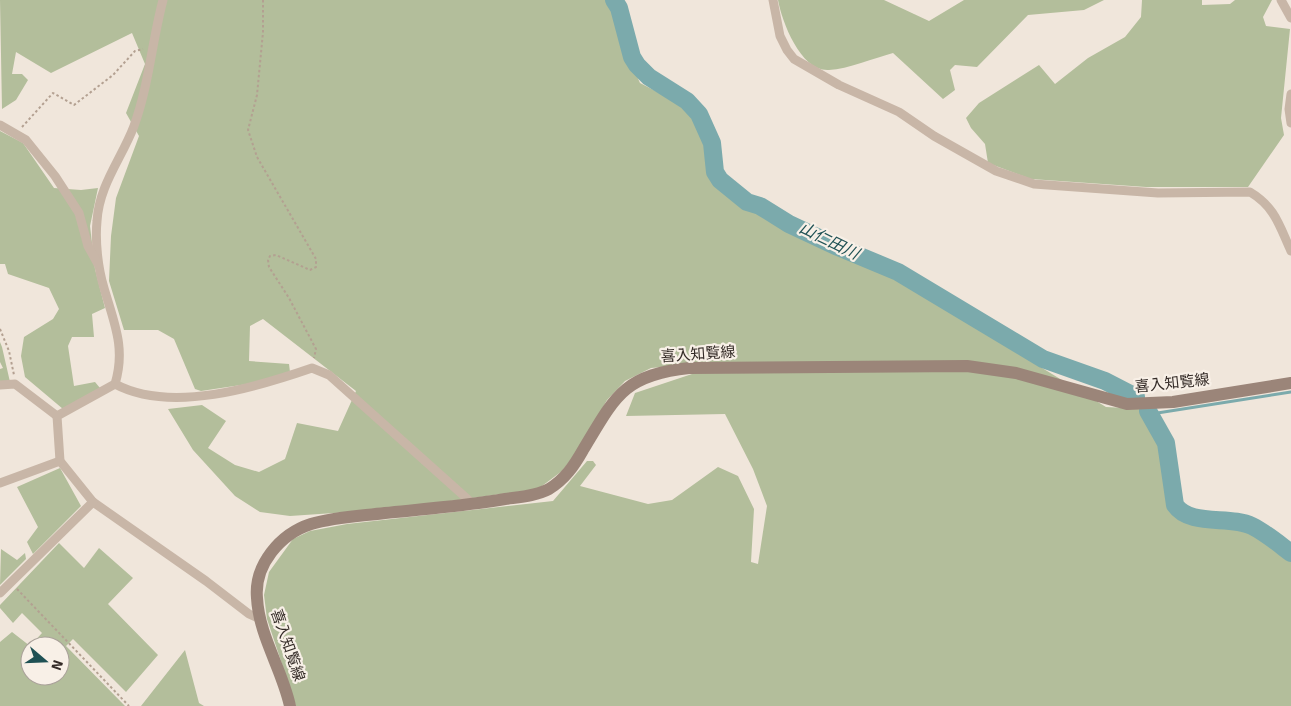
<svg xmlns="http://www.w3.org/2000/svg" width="1291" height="706" viewBox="0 0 1291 706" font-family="Signika,'Noto Sans JP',sans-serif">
  <rect width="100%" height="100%" fill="#f0e6db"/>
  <g fill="#b3be9b">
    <path d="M0 0H622L635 44V72L640 83 692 110 706 134 712 179 744 207 806 238 890 275 1106 407 1143 409 1155 428 1170 506 1187 522H1218L1243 526 1291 560V706H296L267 619 264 595 269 572 293 539 310 531 347 524 553 501 587 461H593L596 465 580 486 648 504 672 500 718 467 738 476 754 509 751 562 758 564 767 506 753 469 725 414 626 416 635 393 695 373V364L651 368 625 381 607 400 578 451 562 471 538 489 393 509 290 516 260 512 235 496 193 450 168 409 202 405 226 421 208 448 235 465 259 472 285 459 297 423 338 431 356 391 263 319 250 326 249 361 289 364 290 372 261 382 201 391 195 389 174 339 158 330H124L109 281 111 236 116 198 139 136 126 113 145 64 132 33 51 73 16 52 12 74H22L28 80 16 100 2 109Z"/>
    <path d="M778 0H884L929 21 964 0H1104L1084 10 1028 15 977 67 955 65 950 70 955 90 943 99 893 53C874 58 848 69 829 70 801 72 782 22 778 0Z"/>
    <path d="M1142 0H1202V5L1230 4 1235 0H1272L1263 17 1266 26 1290 29 1281 118 1284 135 1248 187H1146L1031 179 988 163 985 144 971 128 966 118 979 103 1039 65 1055 84 1088 58 1125 37 1141 17Z"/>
    <path d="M0 131 23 143 54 188 81 190 98 188 90 226 95 269 105 308 92 314 94 337H72L68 346 74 386 95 382 100 388 63 409 25 377 21 356 24 337 53 319 59 309 49 288 8 274 5 264H0Z"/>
    <path d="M0 342 2 347 10 382H0V369L3 368 0 362Z"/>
    <path d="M60 468 81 506 33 554 27 542 38 527 17 487Z"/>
    <path d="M59 543 84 568 99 548 133 578 108 604 158 655 126 692 73 639 66 646 125 706H0V642L12 632 30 646V676H60V646H30L42 633 22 613 13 623 0 608V605Z"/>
    <path d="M1 549 17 560 25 553 26 559 0 585Z"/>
    <path d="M185 650 199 703 204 706H141Z"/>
  </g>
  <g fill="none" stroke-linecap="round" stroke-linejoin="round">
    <path stroke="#7baaac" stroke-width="3" d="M1151 414 1291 392"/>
    <g stroke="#7baaac" stroke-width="18">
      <path d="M614 0 619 8 632 57 637 65 649 77 687 101 699 114 712 143 715 172 720 180 747 202 760 206 789 224 838 247 898 272 1043 359 1105 381 1136 397"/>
      <path d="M1148 411 1166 443 1175 505C1190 527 1230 515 1252 526 1266 533 1279 544 1291 553"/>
    </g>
    <g stroke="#b3a091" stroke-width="2" stroke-dasharray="2.5 2.5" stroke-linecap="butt">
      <path d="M263 0V32L257 95 248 130 257 157 316 259V267L310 270 276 255 270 256 268 260 269 267 289 298 316 349 314 358"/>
      <path d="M22 127 53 93 74 105 113 75 135 51 143 49"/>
      <path d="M0 329 9 351 14 375"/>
      <path d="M17 589 129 706"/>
    </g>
    <g stroke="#c8b6a7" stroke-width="9">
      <path d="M163 0C152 41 149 85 134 126 122 158 99 185 97 221 95 242 98 268 104 288 114 323 126 348 115 384L57 416 60 461 93 502 206 581 249 614 260 619"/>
      <path d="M773 0 780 36 787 50 794 59 839 85 899 112 934 136 996 171 1034 184 1158 193 1250 192C1275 207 1279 225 1291 251"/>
      <path d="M1281 0 1291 18"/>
      <path d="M1291 94 1289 109 1291 123"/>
      <path d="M0 125 26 140 55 176 79 213 88 246 98 264"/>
      <path d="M115 384C171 414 257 387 312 368L329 375 473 504"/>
      <path d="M0 385 15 384 57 416"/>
      <path d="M0 483 60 461"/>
      <path d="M0 593 93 502"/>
    </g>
    <path stroke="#9b8579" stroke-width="12" d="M290 706C282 669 259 636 257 598 254 565 280 534 311 524 334 517 360 516 385 513 425 509 465 506 505 499 519 497 536 496 549 489 565 479 574 466 583 450 615 397 623 375 689 368L967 366 1016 373 1127 404 1173 402 1291 383"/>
  </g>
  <g text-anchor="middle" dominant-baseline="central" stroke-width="4.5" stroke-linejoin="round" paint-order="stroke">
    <g font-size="15" fill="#342b27" stroke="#f8f0e7">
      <text transform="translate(698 354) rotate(-4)">喜入知覧線</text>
      <text transform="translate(1172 383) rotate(-6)">喜入知覧線</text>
      <text transform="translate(288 645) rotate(71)">喜入知覧線</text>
    </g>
    <g font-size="16" font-style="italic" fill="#1f5154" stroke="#f8f0e7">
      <text transform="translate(829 241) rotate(26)">山仁田川</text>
    </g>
  </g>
  <g transform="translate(45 661) rotate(109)"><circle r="24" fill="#f8f0e7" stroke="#aaa19a"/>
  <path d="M0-4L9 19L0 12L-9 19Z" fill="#1f5154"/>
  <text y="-8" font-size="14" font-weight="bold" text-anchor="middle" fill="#342b27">N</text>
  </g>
</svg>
